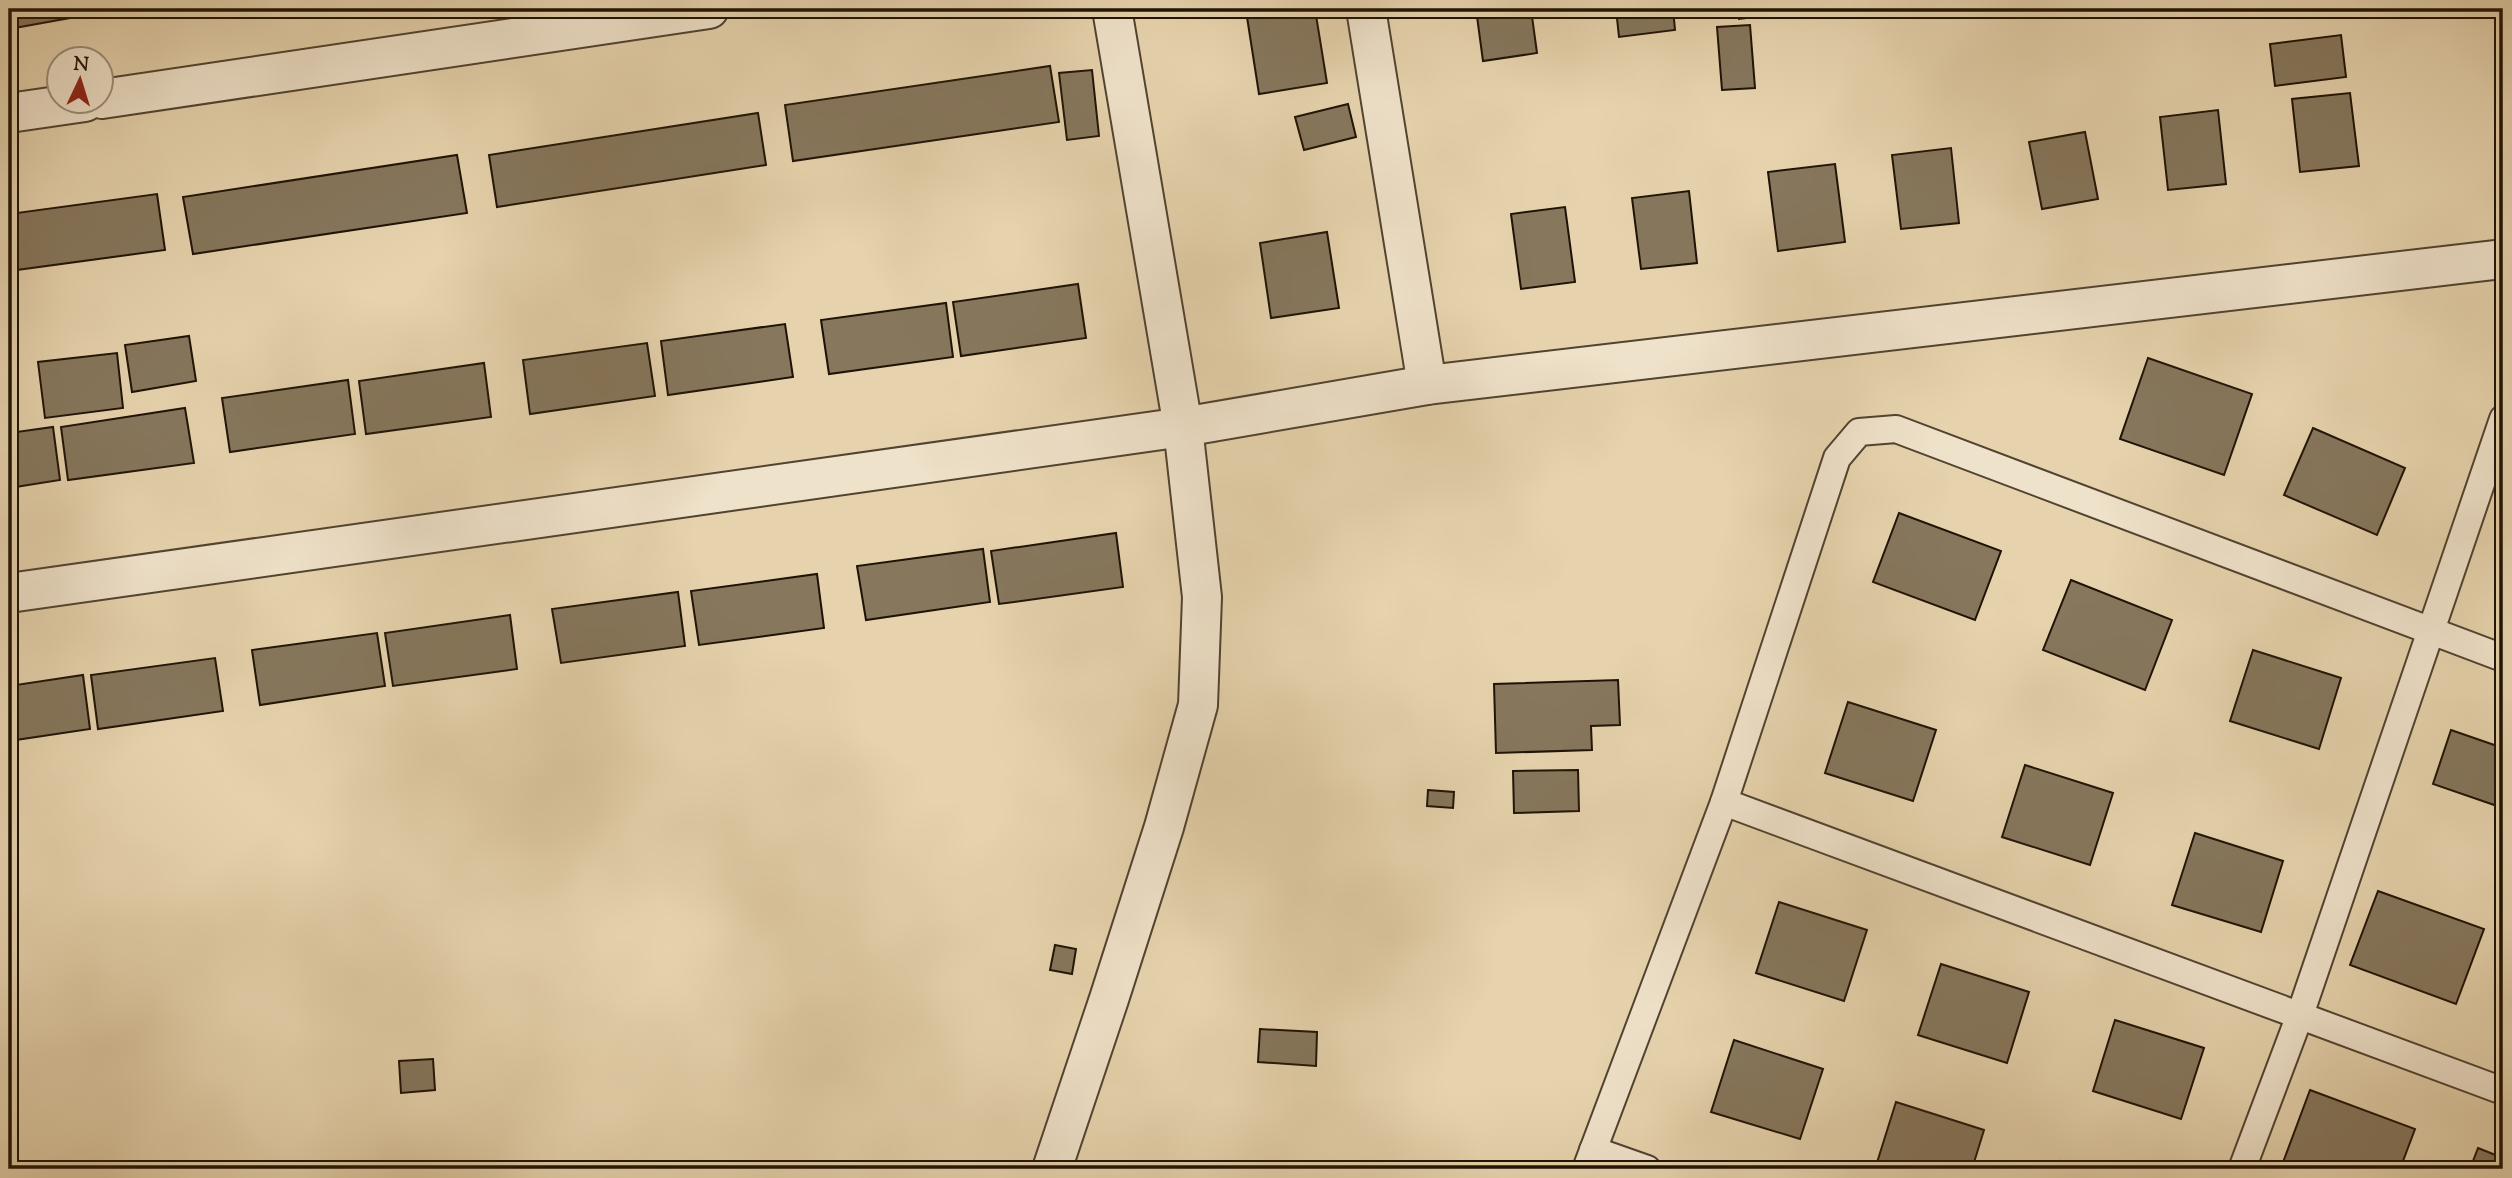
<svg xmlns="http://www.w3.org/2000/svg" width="2512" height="1178" viewBox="0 0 2512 1178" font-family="'Sorts Mill Goudy',serif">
  <rect width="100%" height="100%" fill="#e6d3ad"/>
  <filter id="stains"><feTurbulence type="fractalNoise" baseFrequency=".00286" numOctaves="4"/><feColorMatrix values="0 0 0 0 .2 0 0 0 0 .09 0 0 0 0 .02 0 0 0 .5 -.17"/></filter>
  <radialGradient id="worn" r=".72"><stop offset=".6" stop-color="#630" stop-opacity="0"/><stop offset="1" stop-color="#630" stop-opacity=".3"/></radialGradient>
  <g fill="#86775d" stroke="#1f1306" stroke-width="2">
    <path d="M9 9H120L9 29Z"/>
    <path d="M1305 9H1315L1327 83 1259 94 1247 17Z"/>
    <path d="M1476 9H1531L1537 53 1483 61Z"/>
    <path d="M1616 9H1673L1675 30 1619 37Z"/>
    <path d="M1737 9H1805V11L1739 19Z"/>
    <path d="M1750 25 1755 88 1722 90 1717 27Z"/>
    <path d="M2341 35 2346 77 2275 86 2270 44Z"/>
    <path d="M1050 66 1059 122 793 161 785 105Z"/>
    <path d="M1092 70 1099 136 1067 140 1059 73Z"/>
    <path d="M2350 93 2359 166 2300 172 2292 99Z"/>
    <path d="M1348 104 1356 137 1304 150 1295 117Z"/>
    <path d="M2218 110 2226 184 2168 190 2160 117Z"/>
    <path d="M758 113 766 165 497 207 489 155Z"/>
    <path d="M2085 132 2098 199 2042 209 2029 142Z"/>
    <path d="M1951 148 1959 223 1901 229 1892 155Z"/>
    <path d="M457 155 467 213 193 254 183 197Z"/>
    <path d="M1835 164 1845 242 1778 251 1768 172Z"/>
    <path d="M1689 191 1697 263 1641 269 1632 198Z"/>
    <path d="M157 194 165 250 9 271V214Z"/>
    <path d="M1565 207 1575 282 1521 289 1511 214Z"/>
    <path d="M1327 232 1339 308 1271 318 1260 243Z"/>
    <path d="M1078 284 1086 338 961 356 953 302Z"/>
    <path d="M946 303 953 357 829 374 821 320Z"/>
    <path d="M785 324 793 377 668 395 661 341Z"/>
    <path d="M189 336 196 381 132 392 125 345Z"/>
    <path d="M647 343 655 396 530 414 523 360Z"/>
    <path d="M117 353 123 408 45 418 38 362Z"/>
    <path d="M2148 358 2252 394 2224 475 2120 439Z"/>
    <path d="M484 363 491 417 366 434 359 381Z"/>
    <path d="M348 380 355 434 230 452 222 398Z"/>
    <path d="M185 408 194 463 68 480 61 427Z"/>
    <path d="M53 427 60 480 9 488V433Z"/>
    <path d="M2313 428 2405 468 2377 535 2284 495Z"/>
    <path d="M1899 513 2001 551 1975 620 1873 582Z"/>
    <path d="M1116 533 1123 587 999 604 991 551Z"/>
    <path d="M983 549 990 602 866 620 857 566Z"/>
    <path d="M817 574 824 628 699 645 691 591Z"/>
    <path d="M2071 580 2172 620 2145 690 2043 650Z"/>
    <path d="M678 592 685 646 561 663 552 609Z"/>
    <path d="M510 615 517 669 393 686 385 633Z"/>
    <path d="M377 633 385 686 260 705 252 650Z"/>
    <path d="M2253 650 2341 678 2319 749 2230 721Z"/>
    <path d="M215 658 223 711 98 729 91 675Z"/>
    <path d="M83 675 90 729 9 741V686Z"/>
    <path d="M1618 680 1620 725 1591 726 1592 750 1496 753 1494 684Z"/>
    <path d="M1848 702 1936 730 1913 801 1825 773Z"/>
    <path d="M2451 730 2503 748V808L2433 784Z"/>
    <path d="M2025 765 2113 793 2090 865 2002 837Z"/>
    <path d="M1578 770 1579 811 1514 813 1513 771Z"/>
    <path d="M1428 790 1454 792 1453 808 1427 806Z"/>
    <path d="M2195 833 2283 861 2261 932 2172 905Z"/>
    <path d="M2378 891 2484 929 2456 1004 2350 965Z"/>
    <path d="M1779 902 1867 930 1844 1001 1756 973Z"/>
    <path d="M1055 945 1076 949 1072 974 1050 970Z"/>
    <path d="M1941 964 2029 992 2007 1063 1918 1035Z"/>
    <path d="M2115 1020 2204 1048 2181 1119 2093 1091Z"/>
    <path d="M1260 1029 1317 1032 1316 1066 1258 1062Z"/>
    <path d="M1734 1040 1823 1069 1800 1139 1711 1112Z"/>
    <path d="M433 1059 435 1090 401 1093 399 1061Z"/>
    <path d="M2310 1090 2415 1129 2400 1169H2295L2282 1165Z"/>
    <path d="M1896 1102 1984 1130 1972 1169H1875Z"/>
    <path d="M2478 1148 2503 1158V1169H2470Z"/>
    <path d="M2061 1161 2088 1169H2058Z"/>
  </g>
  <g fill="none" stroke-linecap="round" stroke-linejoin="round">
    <g stroke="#514330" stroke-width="30">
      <g id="service">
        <path d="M1724 802 2503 1091"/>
        <path d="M1593 1150 1647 1169"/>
        <path d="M1586 1169 1724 802 1837 458 1859 432 1896 429 2503 658"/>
        <path d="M2242 1169 2300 1015 2503 419"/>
      </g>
    </g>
    <g stroke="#514330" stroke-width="42">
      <g id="minor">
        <path d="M1366 9 1427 385"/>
        <path d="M102 99 709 9"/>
        <path d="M9 113 85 102"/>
        <path d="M9 593 1183 427 1427 385 2503 259"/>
        <path d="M1052 1169 1109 999 1164 827 1198 705 1202 597 1183 427 1112 9"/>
      </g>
    </g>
    <use href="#service" stroke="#efe2ca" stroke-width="26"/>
    <use href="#minor" stroke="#efe2ca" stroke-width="38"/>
  </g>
  <rect width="2512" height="1178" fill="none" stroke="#e6d3ad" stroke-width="35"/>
  <rect x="10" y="10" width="2491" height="1157" fill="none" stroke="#1f1306" stroke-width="3.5"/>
  <rect x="18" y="18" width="2477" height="1143" fill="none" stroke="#1f1306" stroke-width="2"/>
  <g transform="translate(80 80) rotate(4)"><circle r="33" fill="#efe2ca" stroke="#9c8f7c" stroke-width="2"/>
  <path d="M0-5L12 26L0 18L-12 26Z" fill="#8f2418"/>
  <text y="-10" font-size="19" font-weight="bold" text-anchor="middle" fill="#1f1306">N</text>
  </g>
  <rect width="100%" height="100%" filter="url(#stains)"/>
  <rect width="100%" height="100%" fill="url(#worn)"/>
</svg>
